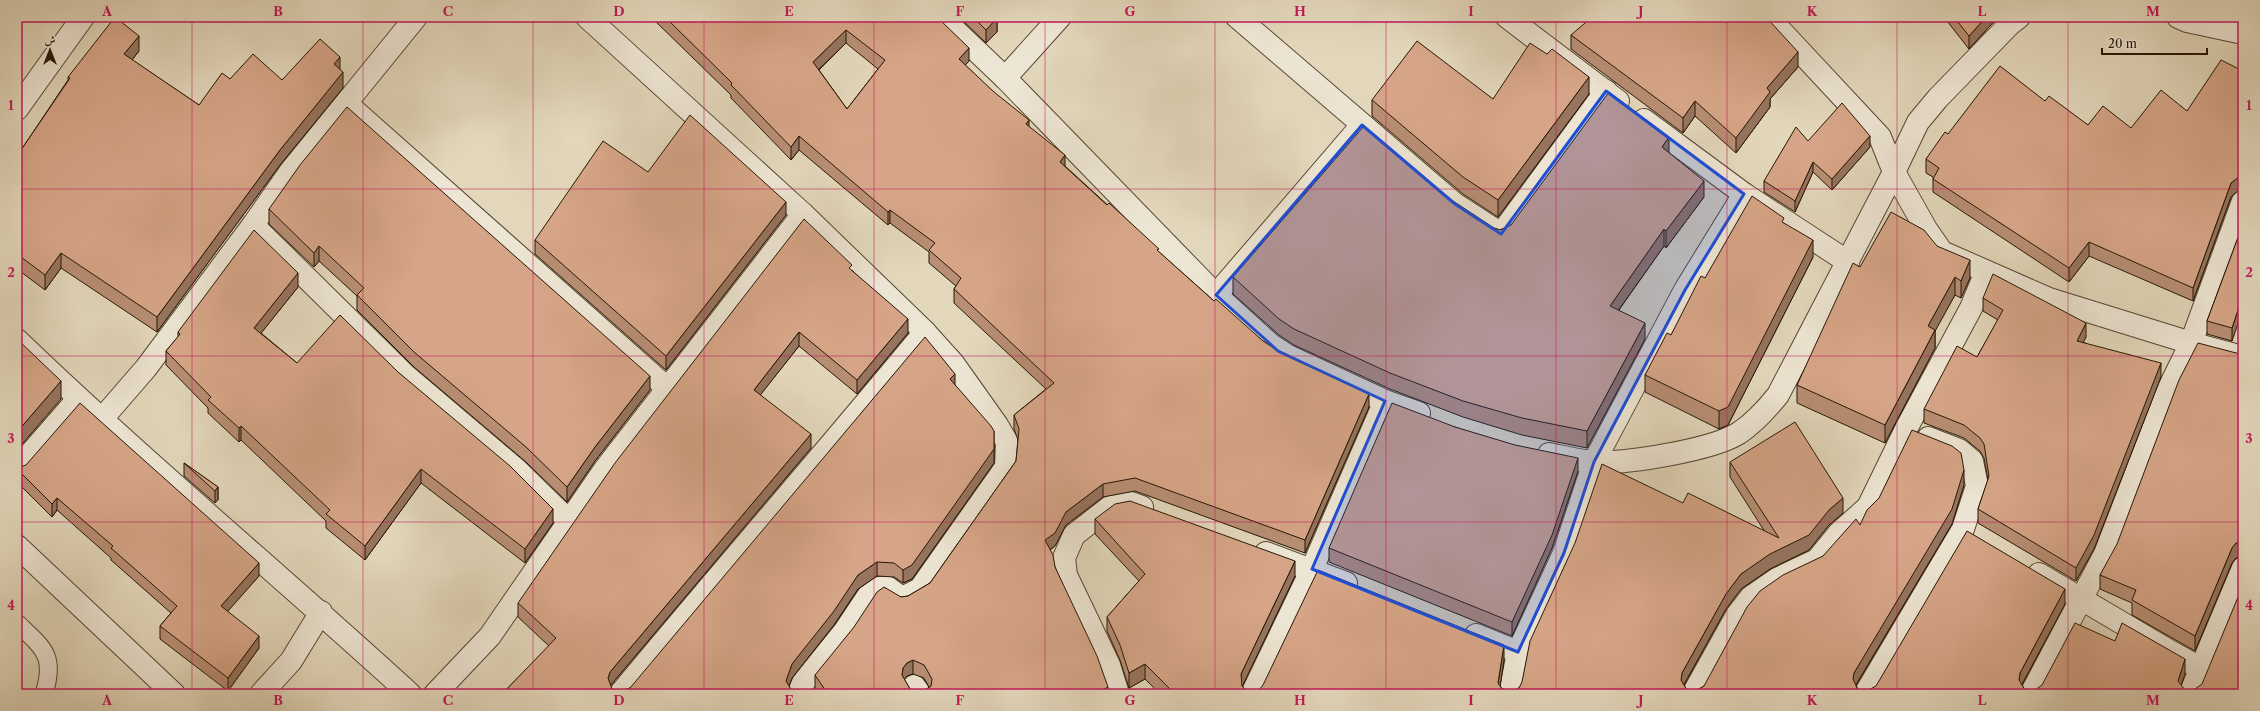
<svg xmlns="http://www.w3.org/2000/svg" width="2260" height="711" viewBox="0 0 2260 711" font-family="'Libre Caslon Text',Amiri,serif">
  <rect width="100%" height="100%" fill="#e3d7bb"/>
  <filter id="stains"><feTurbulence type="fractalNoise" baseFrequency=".005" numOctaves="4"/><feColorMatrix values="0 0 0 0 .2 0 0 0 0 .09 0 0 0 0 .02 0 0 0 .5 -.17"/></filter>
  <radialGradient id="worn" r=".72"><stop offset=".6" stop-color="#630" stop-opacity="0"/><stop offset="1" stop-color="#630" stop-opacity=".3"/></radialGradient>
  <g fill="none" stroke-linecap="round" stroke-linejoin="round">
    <g stroke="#554632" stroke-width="19">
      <path id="service" d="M17 623C43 648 56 655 44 694"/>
    </g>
    <g stroke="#554632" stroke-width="24">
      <g id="minor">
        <path d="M587 17 803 214 925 332 953 363 997 425 1007 442 1006 467 920 589 902 598 887 587 879 588 868 596 844 632 803 683 798 694"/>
        <path d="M941 17 1005 78 1216 295 1271 345 1288 356 1385 401 1419 413"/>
        <path d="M1237 17 1455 204 1501 234 1606 91"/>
        <path d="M1507 17 1618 101"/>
        <path d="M1768 17 1880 137 1894 172 1926 229 1942 252 2049 299 2191 343 2243 357"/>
        <path d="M2178 17 2187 21 2243 33"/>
        <path d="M1005 78 1060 17"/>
        <path d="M347 104 667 388"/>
        <path d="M17 109 83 17"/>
        <path d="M1644 120 1744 194 1848 262"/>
        <path d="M253 225 406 376 518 471 569 521"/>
        <path d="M1216 295 1362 125"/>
        <path d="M17 340C144 462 280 575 410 694"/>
        <path d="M101 420 146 368 253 225 290 172 416 17"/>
        <path d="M1549 454C1564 457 1579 461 1594 462 1626 464 1712 450 1739 433 1754 423 1766 410 1778 395L1894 172 1918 122 1938 98 2010 24 2019 17"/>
        <path d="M17 469 78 399"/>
        <path d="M17 546 174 694"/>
        <path d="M1266 553 1346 583"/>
        <path d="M2039 574 2171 652 2200 668"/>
        <path d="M1476 635 1518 652"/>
        <path d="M914 686 920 694"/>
        <path d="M261 694 291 661 321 612"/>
        <path d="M435 694 490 636 605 469 803 214"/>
        <path d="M620 694C721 572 825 453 925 332"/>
        <path d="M1118 694 1109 665 1066 575 1064 558 1074 535 1110 507 1131 503 1142 507"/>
        <path d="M1252 694 1312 569 1385 401"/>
        <path d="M1510 694 1518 652 1564 553 1594 462 1685 290 1744 194"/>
        <path d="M1693 694 1737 615 1751 597 1777 579 1817 560 1839 533 1868 507 1906 429 1971 308 1986 272"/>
        <path d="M1865 694 1963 529 1977 486 1972 461 1959 450 1928 438"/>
        <path d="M2031 694 2105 554 2168 390 2191 343 2243 201"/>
        <path d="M2190 694 2243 568"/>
      </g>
    </g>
    <use href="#service" stroke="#ede5d3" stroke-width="17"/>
    <use href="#minor" stroke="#ede5d3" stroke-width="22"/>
  </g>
  <g fill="#b88e74" stroke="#261604" fill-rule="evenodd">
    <path d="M652 17H937L969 61 965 65 1029 127 1065 166 1159 252 1214 301 1263 341 1369 407 1305 553 1135 491 1103 497 1066 525 1055 546 1050 550 1055 567 1108 694H819L815 688V675L901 597 908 596 930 583 1016 461 1018 440 1014 429V415L1046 389 954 303V289L956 286 929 263V252L890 223 888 225 799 150 791 160 731 98V95L652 18ZM846 43 878 69 847 109 819 70ZM913 674 924 678 929 687 922 693 915 692 910 689 904 679 907 676Z"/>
    <path d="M959 17H997V32L986 43Z"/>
    <path d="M1947 17H1998L1969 49 1947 21Z"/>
    <path d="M1571 35 1798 67 1770 99V107L1736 153 1695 116 1683 133 1571 49Z"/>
    <path d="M139 51 132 60 199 105 230 79 282 80 340 70 343 88 280 165 157 332 61 268 45 290 17 269V156L68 80V77Z"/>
    <path d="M1547 54 1589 94 1498 217 1463 194 1372 116V100L1493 99Z"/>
    <path d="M2243 71V189H2240L2231 197 2193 301 2089 256 2069 282 1933 192V177L1926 173V159L1948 134 2045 101 2088 125 2131 128 2187 111Z"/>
    <path d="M1808 141 1870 147 1832 190 1813 172 1795 212 1764 192V181Z"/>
    <path d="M1669 153 1704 197 1666 248 1664 246 1619 310 1645 339 1587 448 1522 435 1463 417 1390 389 1294 345 1279 335 1233 294V277L1494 228 1500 230Z"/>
    <path d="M648 172 786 215 666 370 535 254V240Z"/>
    <path d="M269 209 650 390 595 461 567 502 526 462 414 367 357 310V296L319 261 314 267 269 224Z"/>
    <path d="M1784 223 1813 257 1728 425 1719 429 1645 392V375L1671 335 1705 278Z"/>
    <path d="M2243 224 2232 341 2207 334V321Z"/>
    <path d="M1937 246 1970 278 1961 298 1955 295 1935 330V348L1885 443 1797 403V385L1860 267Z"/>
    <path d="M852 270 908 333 857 394 799 346 760 395 811 448 610 686 612 689 618 692 630 688 955 385 994 445V463L912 579 903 583 894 577 877 576 858 589 834 625 792 678 789 686 792 694H502L549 646 518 617V603Z"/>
    <path d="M298 287 261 333 297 363 398 372 553 523 525 563 421 483 365 560 326 528V521L241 440 239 442 208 413V408L166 365V351L178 337V332Z"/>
    <path d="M1983 298 2086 337 2083 342 2161 377 2094 549 2076 581 1978 523V509L1988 480 1984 458 1980 451 1964 438 1924 423V409L1977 357 1998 320 1983 311Z"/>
    <path d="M2240 354H2243V556H2242L2236 558 2232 563 2195 651 2132 615V603L2100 589V575Z"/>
    <path d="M1455 427 1578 471 1552 548 1512 636 1329 562V548Z"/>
    <path d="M1730 462 1843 513 1829 525 1809 550 1770 569 1741 589 1726 609 1684 685 1687 690 1694 692 1704 686 1823 556 1860 525 1964 485 1952 524 1856 685 1858 690 1865 692 2065 604 2022 685 2025 690 2032 692 2185 674 2181 686 2185 690 2192 691 2243 694H1160L1145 679 1129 688 1120 660 1107 631V617L1139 581 1095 534V519L1295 576 1242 686 1247 691 1259 690 1504 660 1500 686 1502 689 1514 691 1519 688 1683 503 1765 532 1730 477Z"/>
    <path d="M184 463 218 487V500L215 503 184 476Z"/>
    <path d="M17 468 259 576 227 611 259 648 228 691 160 639V626L171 613 111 560V558L57 510 52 517 17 482Z"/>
  </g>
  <g fill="#96745e" stroke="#261604">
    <path d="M997 17V32L986 43V30Z"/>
    <path d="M1986 17H1998L1969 49V36Z"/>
    <path d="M846 30V43L813 75V62Z"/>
    <path d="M139 36V51L124 70V54Z"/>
    <path d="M969 48V61L959 72V59Z"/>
    <path d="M1798 52V67L1770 99V107L1736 153V138L1767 88Z"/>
    <path d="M340 57V72L334 64Z"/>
    <path d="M343 72V88L280 165 157 332V317L280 150Z"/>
    <path d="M1589 77V94L1498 217V200Z"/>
    <path d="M1695 101V116L1683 133V118Z"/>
    <path d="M1029 120V133L1026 124Z"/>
    <path d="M799 136V150L791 160V147Z"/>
    <path d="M1870 136V147L1832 190V179Z"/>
    <path d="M1669 137V153L1662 147Z"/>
    <path d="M1065 155V169L1060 162Z"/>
    <path d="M1813 162V172L1795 212V201Z"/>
    <path d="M2240 176V189L2231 197 2193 301V288L2231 183Z"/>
    <path d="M1704 181V197L1666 248V231Z"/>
    <path d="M786 202V215L666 370V356Z"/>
    <path d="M890 210V223L888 225V212Z"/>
    <path d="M1664 229V246L1610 322V306Z"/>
    <path d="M1813 240V257L1728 425 1719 429V411Z"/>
    <path d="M2089 242V256L2069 282V268Z"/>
    <path d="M319 246V261L314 267V253Z"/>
    <path d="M61 253V268L45 290V275Z"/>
    <path d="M1970 260V278L1961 298V281Z"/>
    <path d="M298 273V287L254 342V328Z"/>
    <path d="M1955 277V295L1928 344V326Z"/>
    <path d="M2243 295V309L2232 341V328Z"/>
    <path d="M908 319V333L857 394V380Z"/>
    <path d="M1645 323V339L1587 448V431Z"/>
    <path d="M2086 323V337L2077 355V341Z"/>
    <path d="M1935 330V348L1885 443V425Z"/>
    <path d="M799 332V346L754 403V390Z"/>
    <path d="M2161 363V377L2094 549 2076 581V568Z"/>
    <path d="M955 374V388L950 379Z"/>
    <path d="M650 376V390L595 461 567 502V487L595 447Z"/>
    <path d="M61 381V399L17 450V432Z"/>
    <path d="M1369 394V407L1305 553V540Z"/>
    <path d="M241 426V440L239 442V428Z"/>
    <path d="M994 431V463L912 579 903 583V570Z"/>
    <path d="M811 434V448L610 686 608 678 610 672Z"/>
    <path d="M1578 458V471L1552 548 1512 636V622Z"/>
    <path d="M421 469V483L365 560V546Z"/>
    <path d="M1964 470V485L1952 524 1854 688 1853 679 1854 673Z"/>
    <path d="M1103 484V497L1066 525 1055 546 1045 553V540L1066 512Z"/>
    <path d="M218 487V500L215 503V491Z"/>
    <path d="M57 498V510L52 517V504Z"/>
    <path d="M1843 498V513L1829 525 1809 550 1770 569 1741 589 1726 609 1682 688 1681 680 1682 673 1726 594 1741 574 1829 510Z"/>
    <path d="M553 509V523L525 563V549Z"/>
    <path d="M2242 541V556L2236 558 2232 563 2195 651V636L2232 548 2236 543Z"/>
    <path d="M1295 561V576L1241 689V674Z"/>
    <path d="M877 562V576L858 589 834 625 792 678 786 694V681L792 664 858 575Z"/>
    <path d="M259 563V576L221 619V606Z"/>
    <path d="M2065 589V604L2020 688 2019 680 2020 673Z"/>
    <path d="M259 636V648L228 691V678Z"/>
    <path d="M1504 645V660L1499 694 1498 683Z"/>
    <path d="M2185 659V674L2178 694V681Z"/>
    <path d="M913 660V674L907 676 903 681 902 675 903 668 907 663Z"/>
    <path d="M1145 664V679L1129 688V673Z"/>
    <path d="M1108 687V694H1096Z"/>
  </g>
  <g fill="#d6a587" stroke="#261604" fill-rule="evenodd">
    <path d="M115 17 139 36 124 54 199 105 222 73 230 79 253 54 282 80 320 39 340 57 334 64 343 72 280 150 157 317 61 253 45 275 17 254V156L70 78 68 77Z"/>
    <path d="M665 17H937L969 48 959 59 994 92 1029 120 1026 124 1065 155 1060 162 1107 205 1109 203 1159 249 1157 250 1214 301 1216 299 1263 341 1283 354 1369 394 1305 540 1135 478 1103 484 1066 512 1055 533 1045 540 1053 555 1055 567 1097 656 1108 687 1096 694H828L815 675 854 627 877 592 884 587 901 597 908 596 930 583 1016 461 1019 429 1014 415 1054 383 954 289 961 278 929 250 935 243 890 210 888 212 799 136 791 147 731 85 732 83ZM846 30 885 60 847 109 813 62ZM913 660 924 665 932 679 931 686 922 693 915 692 910 689 902 675 903 668 907 663Z"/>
    <path d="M973 17H997V18L986 30Z"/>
    <path d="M1592 17H1766L1798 52 1767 88 1770 92 1736 138 1695 101 1683 118 1571 35Z"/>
    <path d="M1954 17H1986L1969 36Z"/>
    <path d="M1417 41 1493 99 1530 43 1547 54 1552 49 1589 77 1498 200 1463 177 1372 100Z"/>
    <path d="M2221 60 2243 71V176H2240L2231 183 2193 288 2089 242 2069 268 1933 179 1939 168 1926 159 1945 132 1948 134 2000 66 2045 101 2049 96 2088 125 2103 106 2131 128 2161 90 2187 111Z"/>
    <path d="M1609 92 1669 137 1662 147 1704 181 1666 231 1664 229 1610 306 1645 323 1587 431 1522 418 1463 401 1390 373 1294 329 1279 319 1233 277 1364 126 1447 197 1494 228 1500 230 1511 225Z"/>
    <path d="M1842 103 1870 136 1832 179 1813 162 1795 201 1764 181 1796 127 1808 141Z"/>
    <path d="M347 107 650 376 595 447 567 487 526 447 414 352 357 295 364 288 319 246 314 253 269 209 300 165Z"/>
    <path d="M690 115 786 202 666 356 535 240 603 141 648 172Z"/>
    <path d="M1752 196 1784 218 1782 222 1813 240 1728 407 1719 411 1645 375 1667 333 1671 335 1701 276 1705 278Z"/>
    <path d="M1891 212 1924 230 1937 246 1970 260 1961 281 1955 277 1928 326 1935 330 1885 425 1797 385 1853 263 1860 267Z"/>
    <path d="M804 219 852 265 849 268 908 319 857 380 799 332 754 390 811 434 610 672 608 678 612 689 618 692 630 688 925 337 955 374 950 379 991 426 994 431V449L912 565 903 570 894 563 877 562 858 575 834 611 792 664 786 681 792 691 791 694H502L556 638 518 603 615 463Z"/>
    <path d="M2243 224V295L2232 328 2207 321Z"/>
    <path d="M254 230 298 273 254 328 297 363 340 315 398 372 510 466 553 509 525 549 421 469 365 546 326 514 330 510 241 426 239 428 208 400 211 397 166 351 180 334 178 332Z"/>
    <path d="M1993 274 2086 323 2077 341 2161 363 2094 535 2076 568 1978 509 1989 476 1984 444 1980 438 1964 425 1924 409 1957 346 1977 357 2003 310 1983 298Z"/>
    <path d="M17 339 61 381 17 432Z"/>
    <path d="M2198 343 2240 354H2243V541H2242L2236 543 2232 548 2195 636 2132 600 2136 590 2100 575 2117 544 2179 380Z"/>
    <path d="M80 403 259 563 221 606 259 636 228 678 160 626 177 606 111 548 113 546 57 498 52 504 17 469V468L26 465Z"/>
    <path d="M1392 403 1455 427 1515 445 1578 458 1552 535 1512 622 1329 548Z"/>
    <path d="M1795 422 1843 498 1829 510 1809 535 1770 554 1741 574 1726 594 1682 673 1681 680 1687 690 1694 692 1704 686 1747 607 1760 591 1783 575 1823 556 1856 519 1860 525 1867 510 1879 498 1912 430 1952 446 1961 453 1964 470 1952 509 1854 673 1853 679 1858 690 1865 692 1876 686 1967 531 2065 589 2020 673 2019 680 2025 690 2032 692 2042 685 2075 623 2115 641 2122 623 2185 659 2178 681 2185 690 2192 691 2202 684 2243 585V694H1175L1145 664 1129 673 1120 645 1107 617 1145 574 1095 519 1115 504 1130 501 1295 561 1241 674 1242 686 1247 691 1259 690 1263 685 1318 570 1504 645 1498 683 1502 689 1514 691 1519 688 1522 682 1530 641 1575 543 1602 464 1683 503 1688 493 1779 538 1730 462Z"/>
    <path d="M184 463 218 487 215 491Z"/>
  </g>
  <path fill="#1d4ed8" fill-opacity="0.2" stroke="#1d4ed8" stroke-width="3" stroke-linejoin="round" d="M1606 91 1744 194 1685 290 1594 462 1564 553 1518 652 1312 569 1385 401 1278 351 1216 295 1362 125 1455 204 1501 234Z"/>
  <path fill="none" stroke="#c2185b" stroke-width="1" stroke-opacity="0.55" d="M192 17V694M363 17V694M533 17V694M704 17V694M874 17V694M1045 17V694M1215 17V694M1386 17V694M1556 17V694M1727 17V694M1897 17V694M2068 17V694M17 189H2243M17 356H2243M17 522H2243"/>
  <rect width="2260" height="711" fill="none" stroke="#e3d7bb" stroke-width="44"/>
  <g transform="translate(50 50)" stroke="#ede5d3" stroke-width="3" paint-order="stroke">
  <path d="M0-3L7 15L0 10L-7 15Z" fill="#261604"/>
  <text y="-6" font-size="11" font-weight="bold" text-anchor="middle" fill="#261604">ش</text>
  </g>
  <path d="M2102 48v6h105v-6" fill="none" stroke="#261604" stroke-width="2"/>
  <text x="2108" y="48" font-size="12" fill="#261604" stroke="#ede5d3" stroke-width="3" paint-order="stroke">20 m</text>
  <rect x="22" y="22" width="2216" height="667" fill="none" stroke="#c2185b" stroke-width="1.5"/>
  <g font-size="13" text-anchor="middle" font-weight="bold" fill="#c2185b">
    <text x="107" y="16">A</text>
    <text x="278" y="16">B</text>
    <text x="448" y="16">C</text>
    <text x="619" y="16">D</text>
    <text x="789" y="16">E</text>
    <text x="960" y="16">F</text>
    <text x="1130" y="16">G</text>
    <text x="1300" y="16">H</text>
    <text x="1471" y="16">I</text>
    <text x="1641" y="16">J</text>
    <text x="1812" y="16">K</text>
    <text x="1982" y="16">L</text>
    <text x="2153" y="16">M</text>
    <text x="11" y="110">1</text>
    <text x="2249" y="110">1</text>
    <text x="11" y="277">2</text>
    <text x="2249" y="277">2</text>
    <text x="11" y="443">3</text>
    <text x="2249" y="443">3</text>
    <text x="11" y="610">4</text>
    <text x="2249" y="610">4</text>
    <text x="107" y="705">A</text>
    <text x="278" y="705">B</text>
    <text x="448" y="705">C</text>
    <text x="619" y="705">D</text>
    <text x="789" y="705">E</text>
    <text x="960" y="705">F</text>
    <text x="1130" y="705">G</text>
    <text x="1300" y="705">H</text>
    <text x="1471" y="705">I</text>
    <text x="1641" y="705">J</text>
    <text x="1812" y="705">K</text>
    <text x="1982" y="705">L</text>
    <text x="2153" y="705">M</text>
  </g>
  <rect width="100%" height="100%" filter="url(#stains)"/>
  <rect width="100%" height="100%" fill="url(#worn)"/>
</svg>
